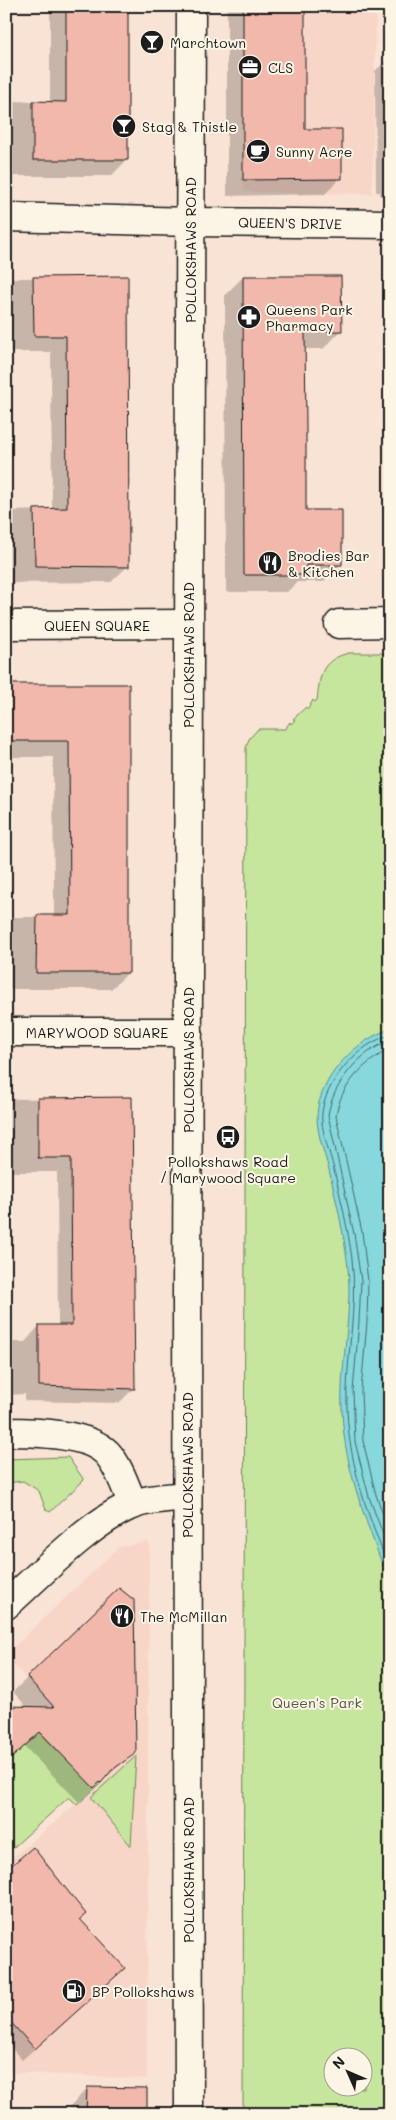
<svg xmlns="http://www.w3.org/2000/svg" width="396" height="2120" viewBox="0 0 396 2120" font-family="Mali,sans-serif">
  <rect width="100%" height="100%" fill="#f9e3d4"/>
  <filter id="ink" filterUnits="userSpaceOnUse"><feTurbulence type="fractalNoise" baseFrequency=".02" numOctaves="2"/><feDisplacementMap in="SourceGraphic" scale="10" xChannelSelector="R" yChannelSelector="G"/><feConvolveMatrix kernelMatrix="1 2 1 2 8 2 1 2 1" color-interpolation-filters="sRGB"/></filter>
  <g filter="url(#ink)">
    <g fill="#f7d6c8">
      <path d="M243 6H376L372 194 245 192 243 180Z"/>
      <path d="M149 1542 147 2079 6 2072V1863L101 1783 74 1753 86 1742 6 1657V1654L119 1547Z"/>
    </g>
    <g fill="#c6e59d" stroke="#71805c" fill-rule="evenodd">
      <path d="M349 653H390V2114H243L246 748 249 739 258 729H285L290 722 291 724 295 720 293 719 306 707 308 709 313 700 315 702 317 700C320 676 320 660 349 653ZM334 2058H364V2088H334Z"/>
      <path d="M68 1457 84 1480 50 1512 46 1510 39 1491 23 1481 6 1483V1459Z"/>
      <path d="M40 1732 56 1749 74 1753 101 1783 77 1805 69 1797 6 1854V1784L9 1781 6 1777V1763Z"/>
      <path d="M136 1756 131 1846 91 1797Z"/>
    </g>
    <path fill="#86d8dc" stroke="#5c8d8f" d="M390 1029V1585C369 1527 344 1472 342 1410 340 1359 354 1310 347 1259 343 1229 336 1199 329 1170 324 1150 314 1128 318 1107 325 1072 357 1040 390 1029Z"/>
    <g fill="#0003">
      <path d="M50 6H127V160L111 176H6V101L50 102Z"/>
      <path d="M227 6H304V131L340 178 325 194 227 196Z"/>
      <path d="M390 57V196H380V192H376L375 71Z"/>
      <path d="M243 277 341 331 323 349H304L305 511 341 564 323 582H297L287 592H226L225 295Z"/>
      <path d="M6 278H127L128 566 111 582 6 583V511L52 510 51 352H6Z"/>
      <path d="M6 684 8 686 128 685V973L111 989H6V917H54L53 757H6Z"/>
      <path d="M131 1098 134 1388 119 1403 25 1401V1394L6 1395V1342H25L39 1326H58L57 1172H6V1099Z"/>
      <path d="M28 1677 134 1752 79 1802 24 1746 27 1707 13 1692Z"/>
      <path d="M6 1872 79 1919 111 1980 22 2060 6 2042Z"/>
      <path d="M87 2089 146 2114H70V2106Z"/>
    </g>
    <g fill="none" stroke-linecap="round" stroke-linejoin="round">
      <g stroke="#466769" stroke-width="1">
        <path d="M390 1035C359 1044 330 1076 323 1107 318 1127 330 1150 334 1170 341 1199 348 1229 352 1259 358 1310 345 1359 347 1410 349 1466 369 1518 390 1570"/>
        <path d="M390 1041C359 1051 333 1084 328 1115L354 1234 361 1281 359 1322 353 1391 355 1442 369 1497 390 1553"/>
        <path d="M390 1049C364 1062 340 1086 336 1116L362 1232 368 1281 367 1322 361 1391 363 1441 376 1495 390 1533"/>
      </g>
    </g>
    <g fill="#f2b8ac" stroke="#1c1c1c">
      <path d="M66 6H128V160H33V101L66 102Z"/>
      <path d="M243 6H305V129H342V179L243 180Z"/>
      <path d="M128 276 129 567 35 566 34 509 67 508 66 336H34L33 277Z"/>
      <path d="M243 276H341L342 331 305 332 306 425V510H342V565H306V575H244Z"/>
      <path d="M6 684H129V973H36L37 915H70L69 741H6Z"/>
      <path d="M132 1097 135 1389 39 1386V1325H72L71 1158H38V1098Z"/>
      <path d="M119 1588 134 1600 136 1753 112 1770 101 1783 100 1782 94 1788 40 1732 6 1763V1706L54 1707 27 1677Z"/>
      <path d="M33 1847 86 1914 80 1919 125 1968 35 2049 6 2017V1870Z"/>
      <path d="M87 2087 147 2088V2114H86Z"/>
    </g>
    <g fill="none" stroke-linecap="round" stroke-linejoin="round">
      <g stroke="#1c1c1c" stroke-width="31">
        <g id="minor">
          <path d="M6 217 191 222"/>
          <path d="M339 624 390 623"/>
          <path d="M6 625 188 624"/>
          <path d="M6 1032H188"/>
          <path d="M6 1432C33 1432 88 1433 107 1453 119 1466 126 1488 133 1505"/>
        </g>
      </g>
      <g stroke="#1c1c1c" stroke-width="31">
        <g id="tertiary">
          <path d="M191 222 390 224"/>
          <path d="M6 1605C41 1574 91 1521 134 1504 151 1498 170 1498 187 1496"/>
        </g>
      </g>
      <g stroke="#1c1c1c" stroke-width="31">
        <path id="primary" d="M189 2114 187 1301 191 6"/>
      </g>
      <use href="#minor" stroke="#fcf5e5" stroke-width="28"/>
      <use href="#tertiary" stroke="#fcf5e5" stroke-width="28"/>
      <use href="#primary" stroke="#fcf5e5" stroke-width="28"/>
    </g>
  </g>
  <defs>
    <g id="bar-disc" transform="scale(1.25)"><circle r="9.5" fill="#1c1c1c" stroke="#fcf5e5"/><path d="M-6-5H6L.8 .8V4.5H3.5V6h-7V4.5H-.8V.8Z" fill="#fff"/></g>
    <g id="office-disc" transform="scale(1.25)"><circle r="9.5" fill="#1c1c1c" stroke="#fcf5e5"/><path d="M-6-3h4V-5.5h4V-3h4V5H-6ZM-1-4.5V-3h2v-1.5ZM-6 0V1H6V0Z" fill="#fff"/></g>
    <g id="cafe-disc" transform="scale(1.25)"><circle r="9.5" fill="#1c1c1c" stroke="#fcf5e5"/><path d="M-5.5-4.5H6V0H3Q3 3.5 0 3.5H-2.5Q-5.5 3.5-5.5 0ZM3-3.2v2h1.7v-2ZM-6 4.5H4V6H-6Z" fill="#fff"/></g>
    <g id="pharmacy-disc" transform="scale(1.25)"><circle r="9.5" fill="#1c1c1c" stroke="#fcf5e5"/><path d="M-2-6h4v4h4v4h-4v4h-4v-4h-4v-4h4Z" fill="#fff"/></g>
    <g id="restaurant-disc" transform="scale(1.25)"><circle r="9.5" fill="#1c1c1c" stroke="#fcf5e5"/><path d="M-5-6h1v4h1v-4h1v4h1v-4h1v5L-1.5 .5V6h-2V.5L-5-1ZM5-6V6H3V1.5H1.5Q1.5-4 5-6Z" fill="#fff"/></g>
    <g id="bus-disc" transform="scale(1.25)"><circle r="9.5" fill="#1c1c1c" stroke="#fcf5e5"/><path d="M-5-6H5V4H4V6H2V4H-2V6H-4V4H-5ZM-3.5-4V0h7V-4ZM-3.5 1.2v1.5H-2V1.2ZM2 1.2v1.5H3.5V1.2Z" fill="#fff"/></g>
    <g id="fuel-disc" transform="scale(1.25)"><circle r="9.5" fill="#1c1c1c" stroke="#fcf5e5"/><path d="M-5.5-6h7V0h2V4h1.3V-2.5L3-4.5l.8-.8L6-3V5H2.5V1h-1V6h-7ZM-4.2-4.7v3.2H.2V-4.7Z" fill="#fff"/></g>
  </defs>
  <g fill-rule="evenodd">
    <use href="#bar-disc" x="152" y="42"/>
    <use href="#office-disc" x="250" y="67"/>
    <use href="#bar-disc" x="124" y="126"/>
    <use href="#cafe-disc" x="258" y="151"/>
    <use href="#pharmacy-disc" x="249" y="317"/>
    <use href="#restaurant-disc" x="270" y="563"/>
    <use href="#bus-disc" x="228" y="1137"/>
    <use href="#restaurant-disc" x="122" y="1616"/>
    <use href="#fuel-disc" x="74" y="1991"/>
  </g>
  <g text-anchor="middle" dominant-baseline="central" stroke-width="4" stroke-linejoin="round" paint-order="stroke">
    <g font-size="14" fill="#1c1c1c" stroke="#fcf5e5" text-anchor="start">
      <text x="170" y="42">Marchtown</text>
      <text x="268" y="67">CLS</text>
      <text x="142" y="126">Stag &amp; Thistle</text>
      <text x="276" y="151">Sunny Acre</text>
      <text x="266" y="309">Queens Park<tspan x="266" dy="16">Pharmacy</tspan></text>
      <text x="288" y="555">Brodies Bar<tspan x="288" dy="16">&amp; Kitchen</tspan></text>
      <text x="228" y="1161" text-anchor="middle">Pollokshaws Road<tspan x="228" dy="16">/ Marywood Square</tspan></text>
      <text x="140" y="1616">The McMillan</text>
      <text x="92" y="1991">BP Pollokshaws</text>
    </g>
    <g font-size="14" fill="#1c1c1c" stroke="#fcf5e5">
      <text transform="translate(290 223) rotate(1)">QUEEN'S DRIVE</text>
      <text transform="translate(190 250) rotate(-90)">POLLOKSHAWS ROAD</text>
      <text x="97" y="625">QUEEN SQUARE</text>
      <text transform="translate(188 655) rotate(-90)">POLLOKSHAWS ROAD</text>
      <text x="97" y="1032">MARYWOOD SQUARE</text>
      <text transform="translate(188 1060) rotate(-90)">POLLOKSHAWS ROAD</text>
      <text transform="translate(187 1465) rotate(-90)">POLLOKSHAWS ROAD</text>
      <text transform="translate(188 1870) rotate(-90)">POLLOKSHAWS ROAD</text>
    </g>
    <g font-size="14" fill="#4f5843" stroke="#fcf5e5">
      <text x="317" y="1702">Queen's Park</text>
    </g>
  </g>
  <rect width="396" height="2120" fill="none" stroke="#fcf5e5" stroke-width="25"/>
  <rect x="12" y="12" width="371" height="2095" fill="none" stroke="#1c1c1c" stroke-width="2" filter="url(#ink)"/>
  <g transform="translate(348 2072) rotate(315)"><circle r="24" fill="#fcf5e5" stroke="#a29e95"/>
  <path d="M0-4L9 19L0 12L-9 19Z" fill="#1c1c1c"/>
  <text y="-8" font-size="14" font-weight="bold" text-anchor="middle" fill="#1c1c1c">N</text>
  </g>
</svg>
